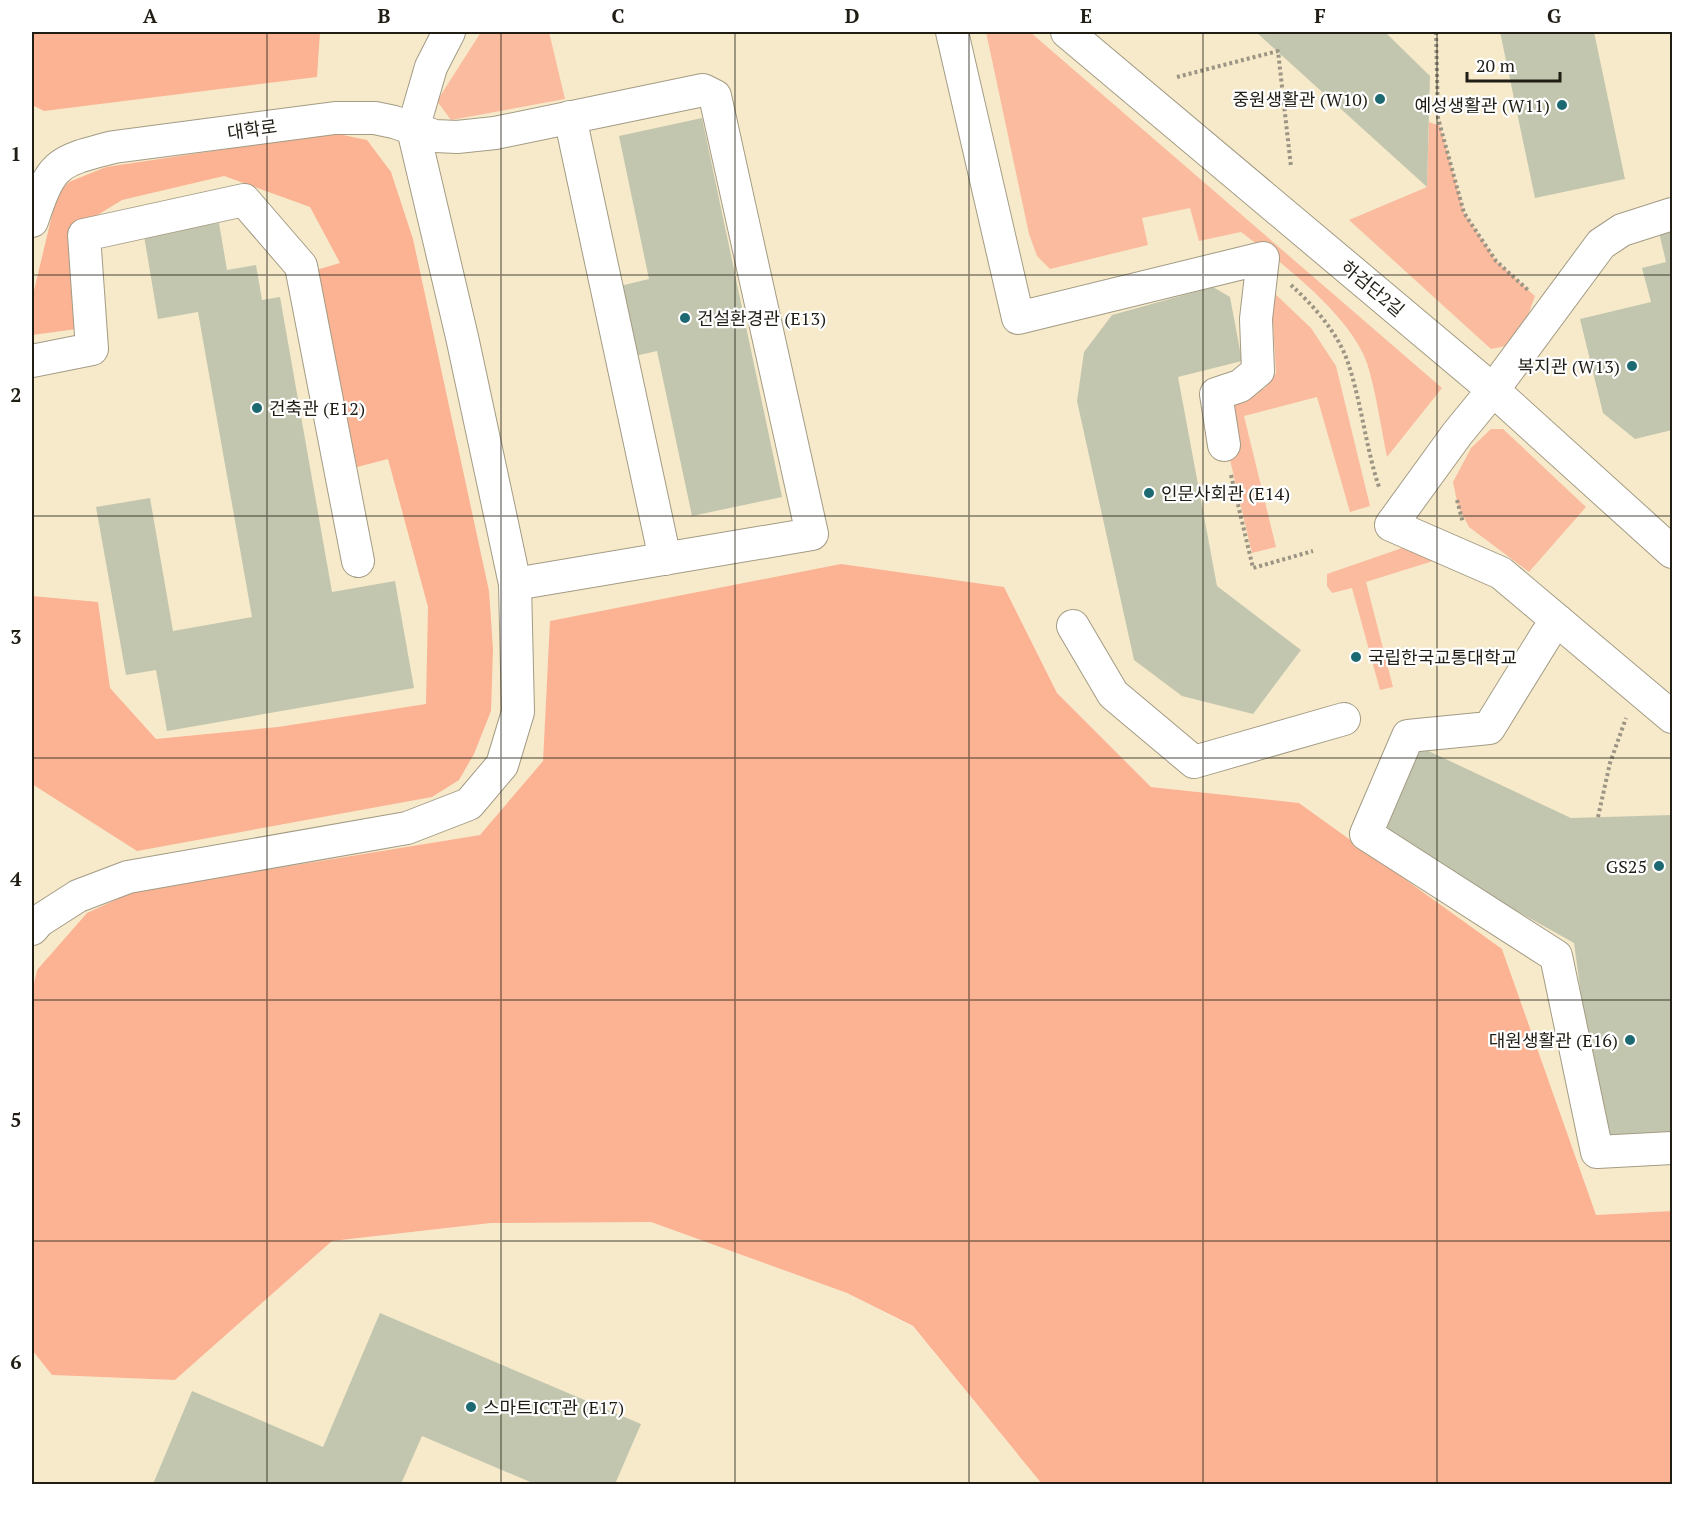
<svg xmlns="http://www.w3.org/2000/svg" width="1704" height="1516" viewBox="0 0 1704 1516" font-family="'PT Serif','Noto Sans KR',serif">
  <rect width="100%" height="100%" fill="#fdf4dc"/>
  <g fill="#f6eacb">
    <path d="M32 32H1672V1211L1596 1216 1502 949 1299 803 1151 787 1057 693 1004 587 551 621 543 761 480 835 135 891 37 970 32 993Z"/>
    <path d="M651 1222 847 1293 913 1327 1042 1484H32V1350L52 1375 175 1380 332 1241 491 1223Z"/>
  </g>
  <g fill="#fbbb9f">
    <path d="M481 32H549L565 99 451 120 437 101Z"/>
    <path d="M986 32H1030L1442 388 1387 457C1381 428 1376 391 1367 363 1350 315 1282 263 1241 232L1199 241 1190 208 1142 218 1148 245 1050 269 1037 256 1029 234Z"/>
    <path d="M1429 122 1440 126 1464 213 1496 261 1535 296 1524 326 1510 345 1491 349 1349 220 1427 187Z"/>
    <path d="M1271 290 1311 328 1336 366 1370 506 1350 512 1317 397 1244 416 1276 547 1252 553 1217 405 1265 388 1276 373Z"/>
    <path d="M1491 429H1503L1586 507 1529 572 1469 527 1458 506 1453 482 1471 448Z"/>
    <path d="M1402 548 1414 552 1433 561 1366 582 1393 687 1380 690 1352 588 1332 593 1327 586V574Z"/>
  </g>
  <g fill="#fbb393">
    <path d="M32 32H320L317 77 44 111 32 105Z"/>
    <path d="M333 133 367 140 391 172 413 239 489 591 493 649 491 711 474 754 459 780 432 797 137 851 32 784V596L98 602 110 688 156 739 278 727 426 704 428 607 388 459 357 467 316 270 340 263 310 207 224 176 122 200 78 227 77 329 32 335V299L57 194 69 182 106 167Z"/>
    <path d="M841 564 1004 587 1057 693 1151 787 1299 803 1502 949 1596 1215 1672 1211V1484H1042L913 1326 847 1293 651 1222 491 1223 332 1241 175 1380 52 1375 32 1350V993L37 970 87 913 135 891 480 835 543 761 550 621Z"/>
  </g>
  <g fill="#c3c6ae">
    <path d="M1256 32H1385L1430 76 1427 187Z"/>
    <path d="M1500 32H1594L1625 179 1535 198Z"/>
    <path d="M702 118 782 497 692 516 657 351 635 356 620 286 649 279 619 136Z"/>
    <path d="M219 223 227 270 256 265 262 300 280 297 332 592 395 581 414 688 167 731 156 670 126 675 96 507 150 498 173 631 252 617 198 312 158 319 144 236Z"/>
    <path d="M1672 225V430L1635 439 1603 413 1580 319 1651 302 1642 268 1666 262 1658 228Z"/>
    <path d="M1213 287 1230 297 1242 361 1178 377 1217 586 1301 650 1253 714 1182 696 1134 660 1077 401 1084 352 1112 315Z"/>
    <path d="M1420 747 1571 818 1672 815V1138L1601 1140 1574 943 1382 835Z"/>
    <path d="M380 1313 641 1424 615 1484H535L422 1436 401 1484H153L192 1391 323 1447Z"/>
  </g>
  <g fill="none" stroke-linecap="round" stroke-linejoin="round">
    <g stroke="#a39b84" stroke-width="34">
      <g id="minor">
        <path d="M952 32 1018 318 1263 258 1256 319 1258 371 1240 386 1216 394 1224 445"/>
        <path d="M1067 32 1493 390 1672 552"/>
        <path d="M570 117 665 559"/>
        <path d="M413 129 431 67 449 32"/>
        <path d="M1672 214 1622 230 1601 244 1493 390 1457 434 1391 525 1501 573 1672 717"/>
        <path d="M32 221C52 162 56 162 114 147L335 118H375L394 122 435 136 457 137 495 133 703 90 715 96 812 534 515 584"/>
        <path d="M32 361 92 349 84 235 244 200 301 266 358 561"/>
        <path d="M1558 621 1547 634 1489 728 1408 736 1366 834 1556 956 1597 1152 1672 1148"/>
        <path d="M1073 626 1113 694 1194 762 1344 719"/>
        <path d="M32 929 39 921 78 896 128 877 407 828 469 804 502 765 518 712 515 584 462 337 413 129"/>
      </g>
    </g>
    <g stroke="#9c9584" stroke-width="4" stroke-dasharray="3 3" stroke-linecap="butt">
      <path d="M1436 32 1438 118 1464 213 1496 261 1529 291"/>
      <path d="M1177 77 1278 51 1291 167"/>
      <path d="M1291 285C1314 306 1340 335 1349 366 1362 406 1366 448 1379 487"/>
      <path d="M1231 475 1253 568 1313 551"/>
      <path d="M1457 500 1463 523"/>
      <path d="M1598 817 1610 763 1626 718"/>
    </g>
    <use href="#minor" stroke="#fff" stroke-width="32"/>
  </g>
  <path fill="none" stroke="#201d14" stroke-width="1.5" stroke-opacity="0.55" d="M267 32V1484M501 32V1484M735 32V1484M969 32V1484M1203 32V1484M1437 32V1484M32 275H1672M32 516H1672M32 758H1672M32 1000H1672M32 1241H1672"/>
  <g fill="#1d6971" stroke="#fff" stroke-width="2">
    <circle cx="1380" cy="99" r="6"/>
    <circle cx="1562" cy="105" r="6"/>
    <circle cx="685" cy="318" r="6"/>
    <circle cx="1632" cy="366" r="6"/>
    <circle cx="257" cy="408" r="6"/>
    <circle cx="1149" cy="493" r="6"/>
    <circle cx="1356" cy="657" r="6"/>
    <circle cx="1659" cy="866" r="6"/>
    <circle cx="1630" cy="1040" r="6"/>
    <circle cx="471" cy="1407" r="6"/>
  </g>
  <g text-anchor="middle" dominant-baseline="central" stroke-width="4.5" stroke-linejoin="round" paint-order="stroke">
    <g font-size="18" fill="#201d14" stroke="#fff" text-anchor="end">
      <text x="1368" y="99">중원생활관 (W10)</text>
      <text x="1550" y="105">예성생활관 (W11)</text>
      <text x="697" y="318" text-anchor="start">건설환경관 (E13)</text>
      <text x="1620" y="366">복지관 (W13)</text>
      <text x="269" y="408" text-anchor="start">건축관 (E12)</text>
      <text x="1161" y="493" text-anchor="start">인문사회관 (E14)</text>
      <text x="1368" y="657" text-anchor="start">국립한국교통대학교</text>
      <text x="1647" y="866">GS25</text>
      <text x="1618" y="1040">대원생활관 (E16)</text>
      <text x="483" y="1407" text-anchor="start">스마트ICT관 (E17)</text>
    </g>
    <g font-size="18" fill="#201d14" stroke="#fff">
      <text transform="translate(252 129) rotate(-8)">대학로</text>
      <text transform="translate(1373 288) rotate(40)">하검단2길</text>
    </g>
  </g>
  <rect width="1704" height="1516" fill="none" stroke="#ffffff" stroke-width="66"/>
  <path d="M1467 72v9h93v-9" fill="none" stroke="#201d14" stroke-width="3"/>
  <text x="1476" y="72" font-size="18" fill="#201d14" stroke="#ffffff" stroke-width="4.5" paint-order="stroke">20 m</text>
  <rect x="33" y="33" width="1638" height="1450" fill="none" stroke="#201d14" stroke-width="2"/>
  <g font-size="20" text-anchor="middle" font-weight="bold" fill="#201d14">
    <text x="150" y="23">A</text>
    <text x="384" y="23">B</text>
    <text x="618" y="23">C</text>
    <text x="852" y="23">D</text>
    <text x="1086" y="23">E</text>
    <text x="1320" y="23">F</text>
    <text x="1554" y="23">G</text>
    <text x="16" y="161">1</text>
    <text x="16" y="402">2</text>
    <text x="16" y="644">3</text>
    <text x="16" y="886">4</text>
    <text x="16" y="1127">5</text>
    <text x="16" y="1369">6</text>
  </g>
</svg>
